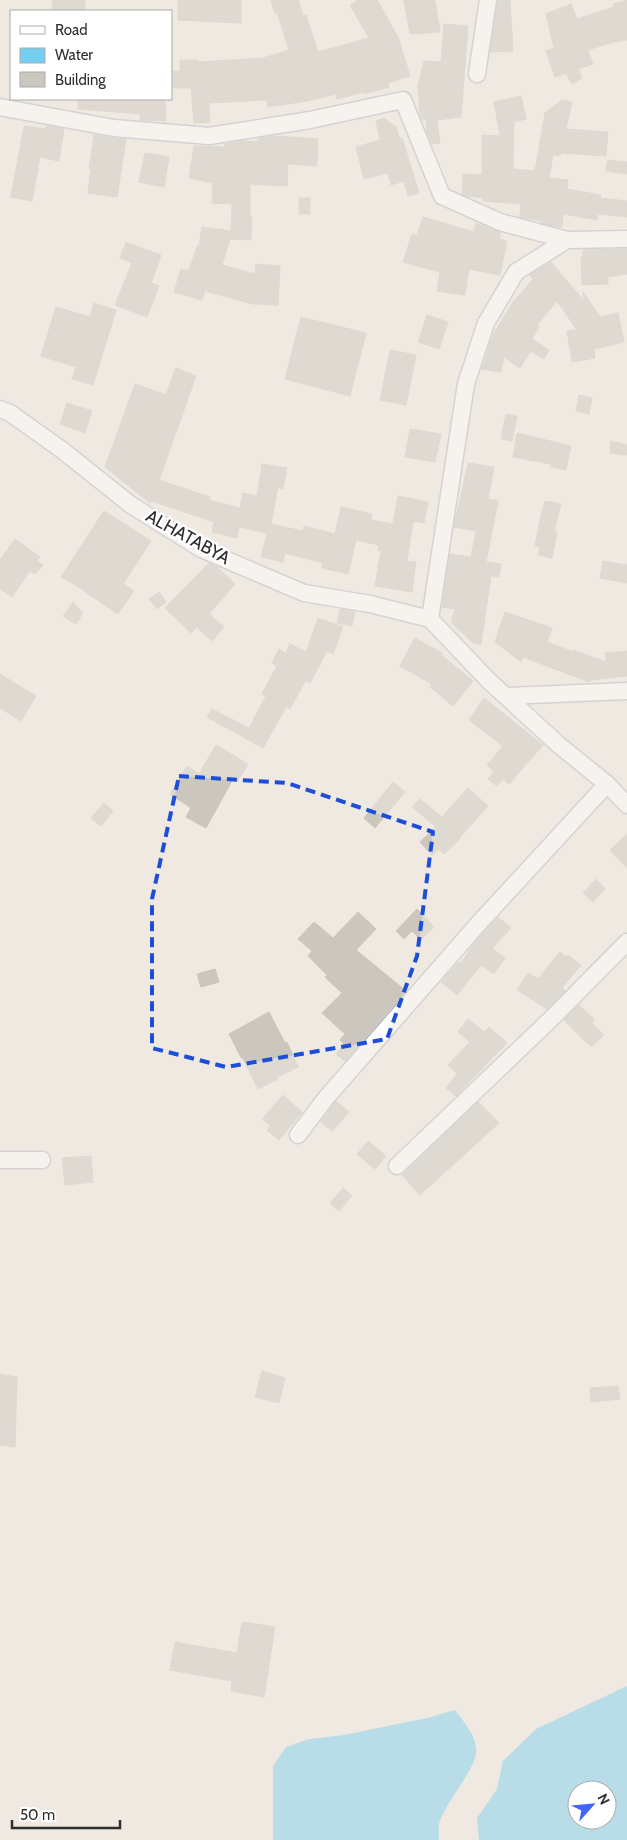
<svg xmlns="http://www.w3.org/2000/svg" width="627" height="1840" viewBox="0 0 627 1840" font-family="Cabin,sans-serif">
  <rect width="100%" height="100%" fill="#efe9e1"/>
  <g fill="#75cff0" fill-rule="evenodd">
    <path d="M627 1686V1840H479L477 1818 497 1789 503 1761 536 1729ZM577 1790H607V1820H577Z"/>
    <path d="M455 1710C463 1721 475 1734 476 1748 479 1767 445 1801 439 1824 438 1829 439 1835 439 1840H273V1766L286 1747 309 1739 344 1735 427 1718Z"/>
  </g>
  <g fill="#cbc7bf" stroke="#cbc5ba">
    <path d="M53 0H85V11H52Z"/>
    <path d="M178 0H241V23L178 20Z"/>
    <path d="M271 0H298L303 16 306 15 318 52 369 38 350 5 358 0H377L398 37 410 76 388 83 389 87 365 94 364 92 337 99 336 94 307 101 268 107 267 100 209 103 210 122 194 123 191 88H171V71H180V60H198V62L263 58 289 50 277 12 275 13Z"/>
    <path d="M404 0H435L440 32 410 34Z"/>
    <path d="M498 0H510L513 51 490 52Z"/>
    <path d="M627 0V40L613 42 588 50 593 64 578 69 582 78 572 84 566 73 555 77 546 51 554 48 546 14 571 4 577 19 614 7 613 4Z"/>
    <path d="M444 24 468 26 461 117 437 120 440 143 432 144 427 133 426 119H422L420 115 418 86 424 61 441 62Z"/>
    <path d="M521 96 526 119 514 122 513 169 535 171 545 113 562 100 572 102 566 129 608 132 606 156 561 153 560 156 553 155 549 178 568 180 567 189 601 195 600 198 627 201V217L598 214 597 220 563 214 562 227 553 226 541 223 542 221 520 217 521 204 483 201V198L467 196 462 194 463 174 482 175V135L500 136 494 102Z"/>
    <path d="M79 99H165L166 121 140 120V114L78 109Z"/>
    <path d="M384 118 396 127 399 138H402L419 193 408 196 404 181 391 185 388 173 364 179 356 147 380 140 376 121Z"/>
    <path d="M24 126 45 129 46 126 64 129 59 161 40 157 32 201 11 197Z"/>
    <path d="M94 135 126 139 117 197 88 193 91 169H89Z"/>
    <path d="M275 136 318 139 317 166 288 164 287 186 250 184V217L252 218 251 240 231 239V235L222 265 255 274 256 264 280 266 278 305 253 304 205 291 202 300 174 292 181 269 189 271 197 246 199 247 202 227 231 231 232 204 212 203 213 183 189 178 194 146 225 147V144L244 141 258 142V138Z"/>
    <path d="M145 153 169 157 164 187 139 182Z"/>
    <path d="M608 160 627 162V174L606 171Z"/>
    <rect x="299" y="198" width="11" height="16"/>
    <path d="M423 217 474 232 476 223 501 233 499 239 507 241 500 275 469 269 465 295 437 291 440 272 403 262 412 234 417 236Z"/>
    <path d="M126 242 161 255 151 283 159 286 147 317 115 305 132 263 120 258Z"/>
    <path d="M627 249V274L608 277V284L582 285 581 258 583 257V250Z"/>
    <path d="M551 262 584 301 583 292 600 317 618 313 624 342 594 349 595 358 572 362 567 331 577 330 557 301 536 326 539 327 532 339 549 350 544 359 531 351 520 368 504 357 501 372 482 369 493 335 513 302 533 279 530 275Z"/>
    <path d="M94 303 116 310 93 385 72 379 76 367 41 356 56 307 90 317Z"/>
    <path d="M427 315 448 322 439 349 418 342Z"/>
    <path d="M301 317 366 333 350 396 285 379Z"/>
    <path d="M390 350 416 355 406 405 380 400Z"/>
    <path d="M176 368 196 376 159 480 210 497 209 500 240 508 243 493 257 496 262 464 287 468 283 489 278 487 271 524 303 531 304 526 335 534 341 507 372 514 371 520 393 524 398 496 428 502 424 523 413 521 407 561 416 562 412 592 375 586 381 551H378L379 545 356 540 348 574 322 568 323 563 285 553 283 562 261 557 267 533 239 527 237 538 212 532 214 522 151 501 150 503 105 467 135 384 166 395Z"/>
    <path d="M579 395 592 398 589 414 576 411Z"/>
    <path d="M67 403 92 411 85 433 60 424Z"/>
    <path d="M506 414 517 416 512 441 501 439Z"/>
    <path d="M410 429 441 434 435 462 405 457Z"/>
    <path d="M517 433 571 446 566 470 551 467V464L513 457Z"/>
    <path d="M611 441 627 445V455L610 453Z"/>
    <path d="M468 463 494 467 488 499 498 501 486 562 501 564 499 577 491 576 481 644 473 643 451 622 455 609 442 607 450 554 471 557 476 531 454 527Z"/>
    <path d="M545 501 561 504 554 532H557L552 558 538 555 540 547 535 546 542 510H543Z"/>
    <path d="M104 511 151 541 123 584 134 591 118 614 75 585 61 577Z"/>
    <path d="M15 539 40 557 37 561 43 565 35 574 30 571 12 597 0 589V560Z"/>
    <path d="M603 561 627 565V583L600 578Z"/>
    <path d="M209 563 217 567 235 584 209 614 224 627 212 641 197 627 191 633 165 608Z"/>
    <path d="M159 592 166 602 157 609 149 599Z"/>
    <path d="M73 602 83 613 76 624 63 616Z"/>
    <path d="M340 609 355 612 352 626 337 623Z"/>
    <path d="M505 612 552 628 547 642 573 652 574 650 606 662 605 653 627 651V676L590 680 589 682 523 657 521 662 495 642Z"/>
    <path d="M318 618 343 627 333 654 327 651 310 683 305 681 290 709 286 707 263 748 207 717 212 709 249 728 266 696 262 694 277 666 272 663 279 649 286 653 290 644 306 652Z"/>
    <path d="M415 638 442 653 441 655 473 681 453 706 430 687 432 684 400 666Z"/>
    <path d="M0 674 36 696 21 721 0 708Z"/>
    <path d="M484 698 543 745 509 784 503 779 497 786 488 779 494 772 487 765 503 746 469 720Z"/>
    <path d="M216 745 248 764 237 782 233 779 206 828 186 817 191 808 170 794 187 766 199 774Z"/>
    <path d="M393 782 405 792 375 828 364 818Z"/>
    <path d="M468 788 488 806 459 838 460 839 444 854 439 849 432 855 420 842 436 827 412 807 420 799 442 817Z"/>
    <path d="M104 803 113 811 101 826 91 818Z"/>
    <path d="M627 834V868L610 850Z"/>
    <path d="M596 879 605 889 593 902 583 893Z"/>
    <path d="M417 909 434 927 421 940 412 931 404 939 396 931Z"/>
    <path d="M358 912 376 929 356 950 406 991 345 1061 336 1054 344 1044 340 1040 345 1034 322 1013 342 993 325 977 327 975 308 956 312 951 298 939 314 922 333 938Z"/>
    <path d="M498 917 511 928 492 948 505 958 494 974 481 965 457 995 441 982 459 962 461 963 473 945Z"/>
    <path d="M560 952 566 957 568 955 581 965 562 988 565 991 547 1009 517 990 528 973 538 979Z"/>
    <path d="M215 969 219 982 201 987 197 974Z"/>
    <path d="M579 1005 595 1020 592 1023 604 1035 591 1047 564 1020Z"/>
    <path d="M269 1012 285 1043 287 1042 298 1067 277 1077 278 1079 258 1089 243 1058 242 1059 229 1034Z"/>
    <path d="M468 1019 484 1032 489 1027 507 1043 456 1096 446 1088 457 1074 448 1065 470 1042 458 1032Z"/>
    <path d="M283 1095 302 1112 279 1140 267 1130 271 1126 262 1119Z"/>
    <path d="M336 1101 349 1112 332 1131 321 1122Z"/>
    <path d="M478 1102 499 1123 420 1195 402 1175Z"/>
    <path d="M368 1141 386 1156 375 1169 357 1154Z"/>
    <path d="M91 1156 93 1182 65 1185 62 1158Z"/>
    <path d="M343 1188 352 1196 339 1211 330 1203Z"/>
    <path d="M262 1371 285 1378 279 1403 255 1397Z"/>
    <path d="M0 1374 17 1377 15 1447 0 1445Z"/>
    <path d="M618 1386 620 1399 591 1402 590 1388Z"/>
    <path d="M242 1622 275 1627 264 1697 231 1691 232 1681 170 1670 175 1642 237 1653Z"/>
  </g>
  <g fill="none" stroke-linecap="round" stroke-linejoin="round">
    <g stroke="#b4b7c1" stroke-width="19">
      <g id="minor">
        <path d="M477 74 488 0"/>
        <path d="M0 107 114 128 209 136 310 120 403 100 442 196 500 222 567 240"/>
        <path d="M0 409 10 413 62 450 131 505 201 549 304 593 370 604 430 619"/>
        <path d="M430 619 466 384 486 323 516 272 567 240 627 239"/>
        <path d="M430 619 489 681 560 746 607 784 627 805"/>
        <path d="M506 696 627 691"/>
        <path d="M298 1135 326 1098 479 923 607 784"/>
        <path d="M0 1160H42"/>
        <path d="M397 1166 551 1019 627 942"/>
      </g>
    </g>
    <use href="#minor" stroke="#fff" stroke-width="16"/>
  </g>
  <path d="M0 0H627V1840H0ZM179 776 287 783 433 832 417 956 387 1039 226 1067 152 1048V899Z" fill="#efe9e1" fill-opacity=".55" fill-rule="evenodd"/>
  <path fill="none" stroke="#1d4ed8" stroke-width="4" stroke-dasharray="10 6" stroke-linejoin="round" d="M179 776 287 783 433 832 417 956 387 1039 226 1067 152 1048V899Z"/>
  <g text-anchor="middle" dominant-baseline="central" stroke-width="5" stroke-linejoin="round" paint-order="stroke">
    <g font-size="18" fill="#2e2e2e" stroke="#fff">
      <text transform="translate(188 537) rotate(29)">ALHATABYA</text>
    </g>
  </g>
  <rect x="10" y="10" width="162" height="90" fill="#ffffff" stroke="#ababab"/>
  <rect x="20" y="26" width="25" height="8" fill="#ffffff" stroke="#ababab"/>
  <text x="55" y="35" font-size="15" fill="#2e2e2e">Road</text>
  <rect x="20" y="48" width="25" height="15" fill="#75cff0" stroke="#ababab"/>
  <text x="55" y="60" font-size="15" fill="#2e2e2e">Water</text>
  <rect x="20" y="72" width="25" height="15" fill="#cbc7bf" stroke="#ababab"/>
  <text x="55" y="85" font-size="15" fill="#2e2e2e">Building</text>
  <g transform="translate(592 1805) rotate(63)"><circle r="24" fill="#ffffff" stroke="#ababab"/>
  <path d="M0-4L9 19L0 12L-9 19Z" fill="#4264fb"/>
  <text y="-8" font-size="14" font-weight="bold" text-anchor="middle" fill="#2e2e2e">N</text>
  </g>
  <path d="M12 1820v8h108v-8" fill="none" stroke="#2e2e2e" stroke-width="2.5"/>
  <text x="20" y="1820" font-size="15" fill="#2e2e2e" stroke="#ffffff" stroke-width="4" paint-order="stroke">50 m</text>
</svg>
